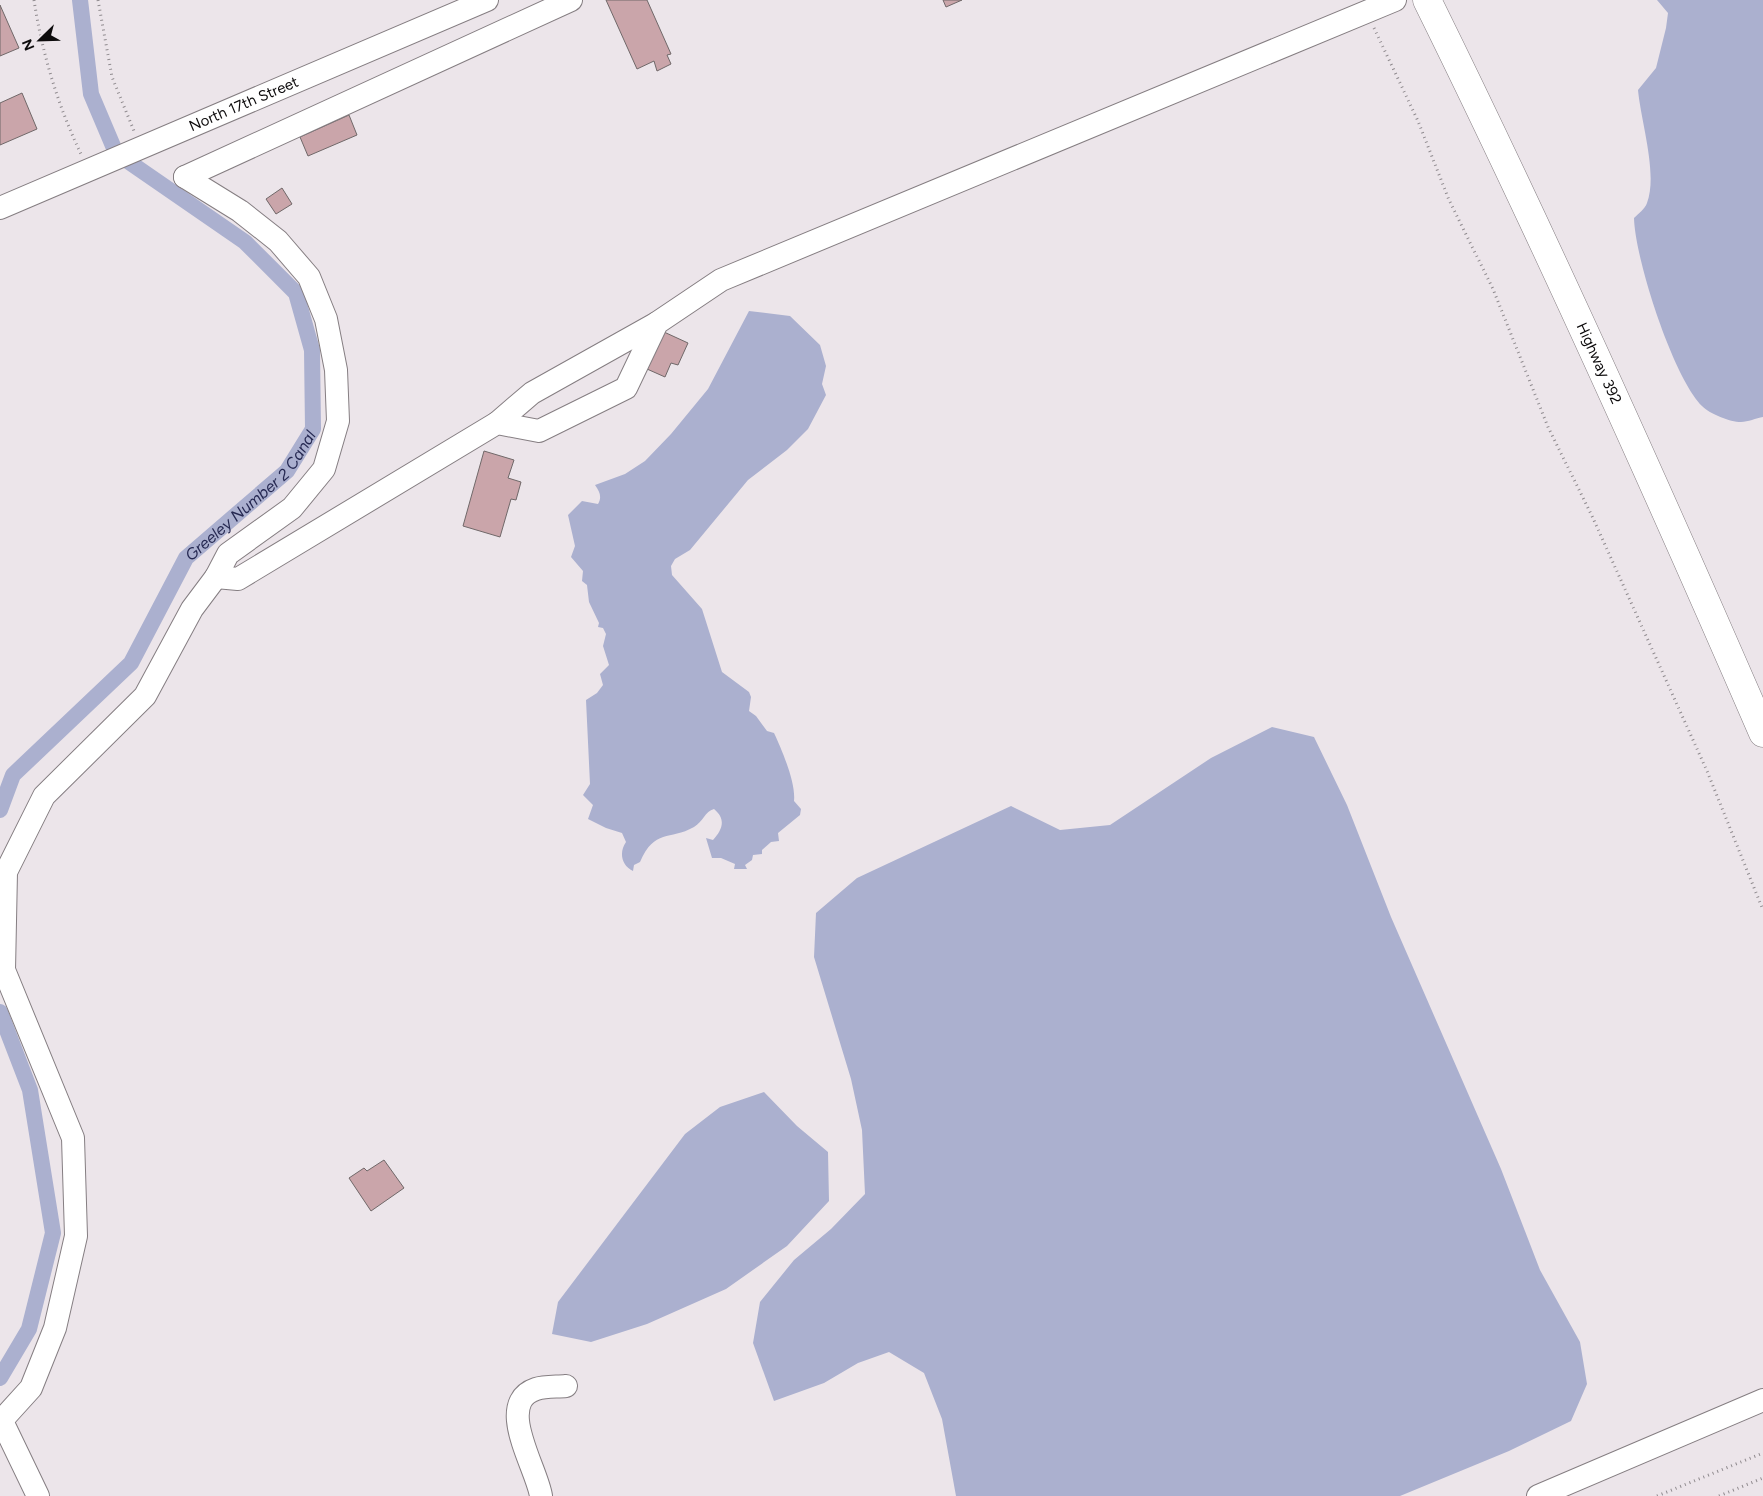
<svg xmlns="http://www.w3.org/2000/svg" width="1763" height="1496" viewBox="0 0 1763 1496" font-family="Figtree,sans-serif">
  <rect width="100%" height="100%" fill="#ece5ea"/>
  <g fill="#abb0cf">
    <path d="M1657 0H1763V417C1756 418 1748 422 1741 422 1730 422 1710 414 1702 406 1673 377 1635 259 1634 218 1638 214 1645 209 1647 203 1658 174 1641 122 1638 90L1656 68 1666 28 1668 13Z"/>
    <path d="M749 311 790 316 820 345 826 366 822 384 826 395 808 429 787 450 748 480 690 550 675 559 671 566 672 575 702 609 722 672 749 692 751 697 749 711 756 716 767 731 774 733C782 750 796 783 794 801L801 809 800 815 778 833 779 841 771 842 762 850V854L753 855 752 860 745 865 747 869H734L735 864 721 858H712L706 838 713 840C723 829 726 819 714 809 705 811 703 822 694 827 669 841 655 828 640 862L634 865 633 871C621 865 619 852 626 842L622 833 606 828 588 819 593 805 583 795 590 784 586 700 597 693 603 685 600 674 609 665 603 646 606 634 603 628 598 627 599 623 589 602 587 585 582 581 583 571 571 557 575 546 568 515 582 501 598 504C602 497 600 492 595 485L625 474 645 461 671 434 708 389Z"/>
    <path d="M1272 727 1314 737 1347 805 1391 917 1501 1169 1540 1270 1580 1342 1587 1384 1571 1421 1509 1451 1400 1496H956L942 1419 924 1373 889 1352 858 1363 824 1383 774 1401 753 1343 760 1302 794 1260 831 1229 865 1194 862 1130 851 1079 814 957 816 913 857 878 1011 806 1060 830 1110 825 1211 758Z"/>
    <path d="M764 1092 797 1126 828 1152 829 1201 787 1246 726 1289 647 1324 591 1342 552 1334 558 1302 685 1134 720 1107Z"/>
  </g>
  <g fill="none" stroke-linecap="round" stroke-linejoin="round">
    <g stroke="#abb0cf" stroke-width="16">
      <path id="s1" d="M0 810 13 775 131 663 186 558 287 471 313 429 312 350 296 293 245 242 116 153 91 94 80 0"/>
      <path d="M0 1012 30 1090 53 1233 29 1329 0 1378"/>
    </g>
  </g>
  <g fill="#caa5aa" stroke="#706869">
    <path d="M606 0H647L671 54 667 55 671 64 657 71 654 61 637 69Z"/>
    <path d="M943 0H962L946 7Z"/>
    <path d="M0 5 19 48 0 56Z"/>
    <path d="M22 93 37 129 0 145V103Z"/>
    <path d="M349 115 357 135 308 156 300 137Z"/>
    <path d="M282 188 292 204 276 214 266 199Z"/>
    <path d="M664 332 688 343 678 365 671 363 665 377 647 369Z"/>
    <path d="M484 451 514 460 508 478 521 482 516 500 511 499 500 537 463 526Z"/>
    <path d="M384 1160 404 1188 371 1211 349 1178 364 1168 367 1171Z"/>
  </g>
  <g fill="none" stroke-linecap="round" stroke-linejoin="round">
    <g stroke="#857e82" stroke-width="24">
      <g id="minor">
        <path d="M185 177 571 0"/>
        <path id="s2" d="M0 208 487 0"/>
        <path d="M497 423 532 393 657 323"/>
        <path d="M216 577 238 579 497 423 539 431 626 388 657 323 721 280 1395 0"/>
        <path d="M0 1417 38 1496"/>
        <path d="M2 1420 31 1388 55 1328 76 1236 73 1138 4 970 6 872 44 796 145 696 192 609 216 577 228 554 292 508 324 469 338 421 336 370 326 319 309 277 278 241 240 211 185 177"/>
        <path d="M541 1496C537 1468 494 1403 536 1389 545 1386 557 1387 566 1386"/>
        <path d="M1538 1496 1763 1400"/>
      </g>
    </g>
    <g stroke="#857e82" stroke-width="29">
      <g id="major">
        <path id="s3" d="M1427 0C1546 241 1656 486 1763 733"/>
      </g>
    </g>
    <g stroke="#908b8f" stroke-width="3" stroke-dasharray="1 4" stroke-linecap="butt">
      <path d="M34 0C42 53 58 106 81 154"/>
      <path d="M98 0 112 77 134 131"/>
      <path d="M1374 28 1418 121 1449 200 1493 289 1548 427 1592 516 1707 771 1763 910"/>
      <path d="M1657 1496 1763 1453"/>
      <path d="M1719 1496 1763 1478"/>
    </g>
    <use href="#minor" stroke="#fff" stroke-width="22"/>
    <use href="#major" stroke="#fff" stroke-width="28"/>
  </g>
  <g text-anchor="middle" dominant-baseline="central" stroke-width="4.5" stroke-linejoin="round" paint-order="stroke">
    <g font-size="15" fill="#0d0b0c" stroke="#ece5ea">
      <text stroke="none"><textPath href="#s2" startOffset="265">North 17th Street</textPath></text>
      <text stroke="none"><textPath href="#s3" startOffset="402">Highway 392</textPath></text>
    </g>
    <g font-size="16" font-style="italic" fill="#262952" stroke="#ece5ea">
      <text stroke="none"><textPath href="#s1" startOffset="409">Greeley Number 2 Canal</textPath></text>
    </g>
  </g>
  <g transform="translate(40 40) rotate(247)" stroke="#ece5ea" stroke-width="4" paint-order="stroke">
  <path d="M0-4L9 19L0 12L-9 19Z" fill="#0d0b0c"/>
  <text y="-8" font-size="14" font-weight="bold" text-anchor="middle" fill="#0d0b0c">N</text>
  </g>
</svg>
